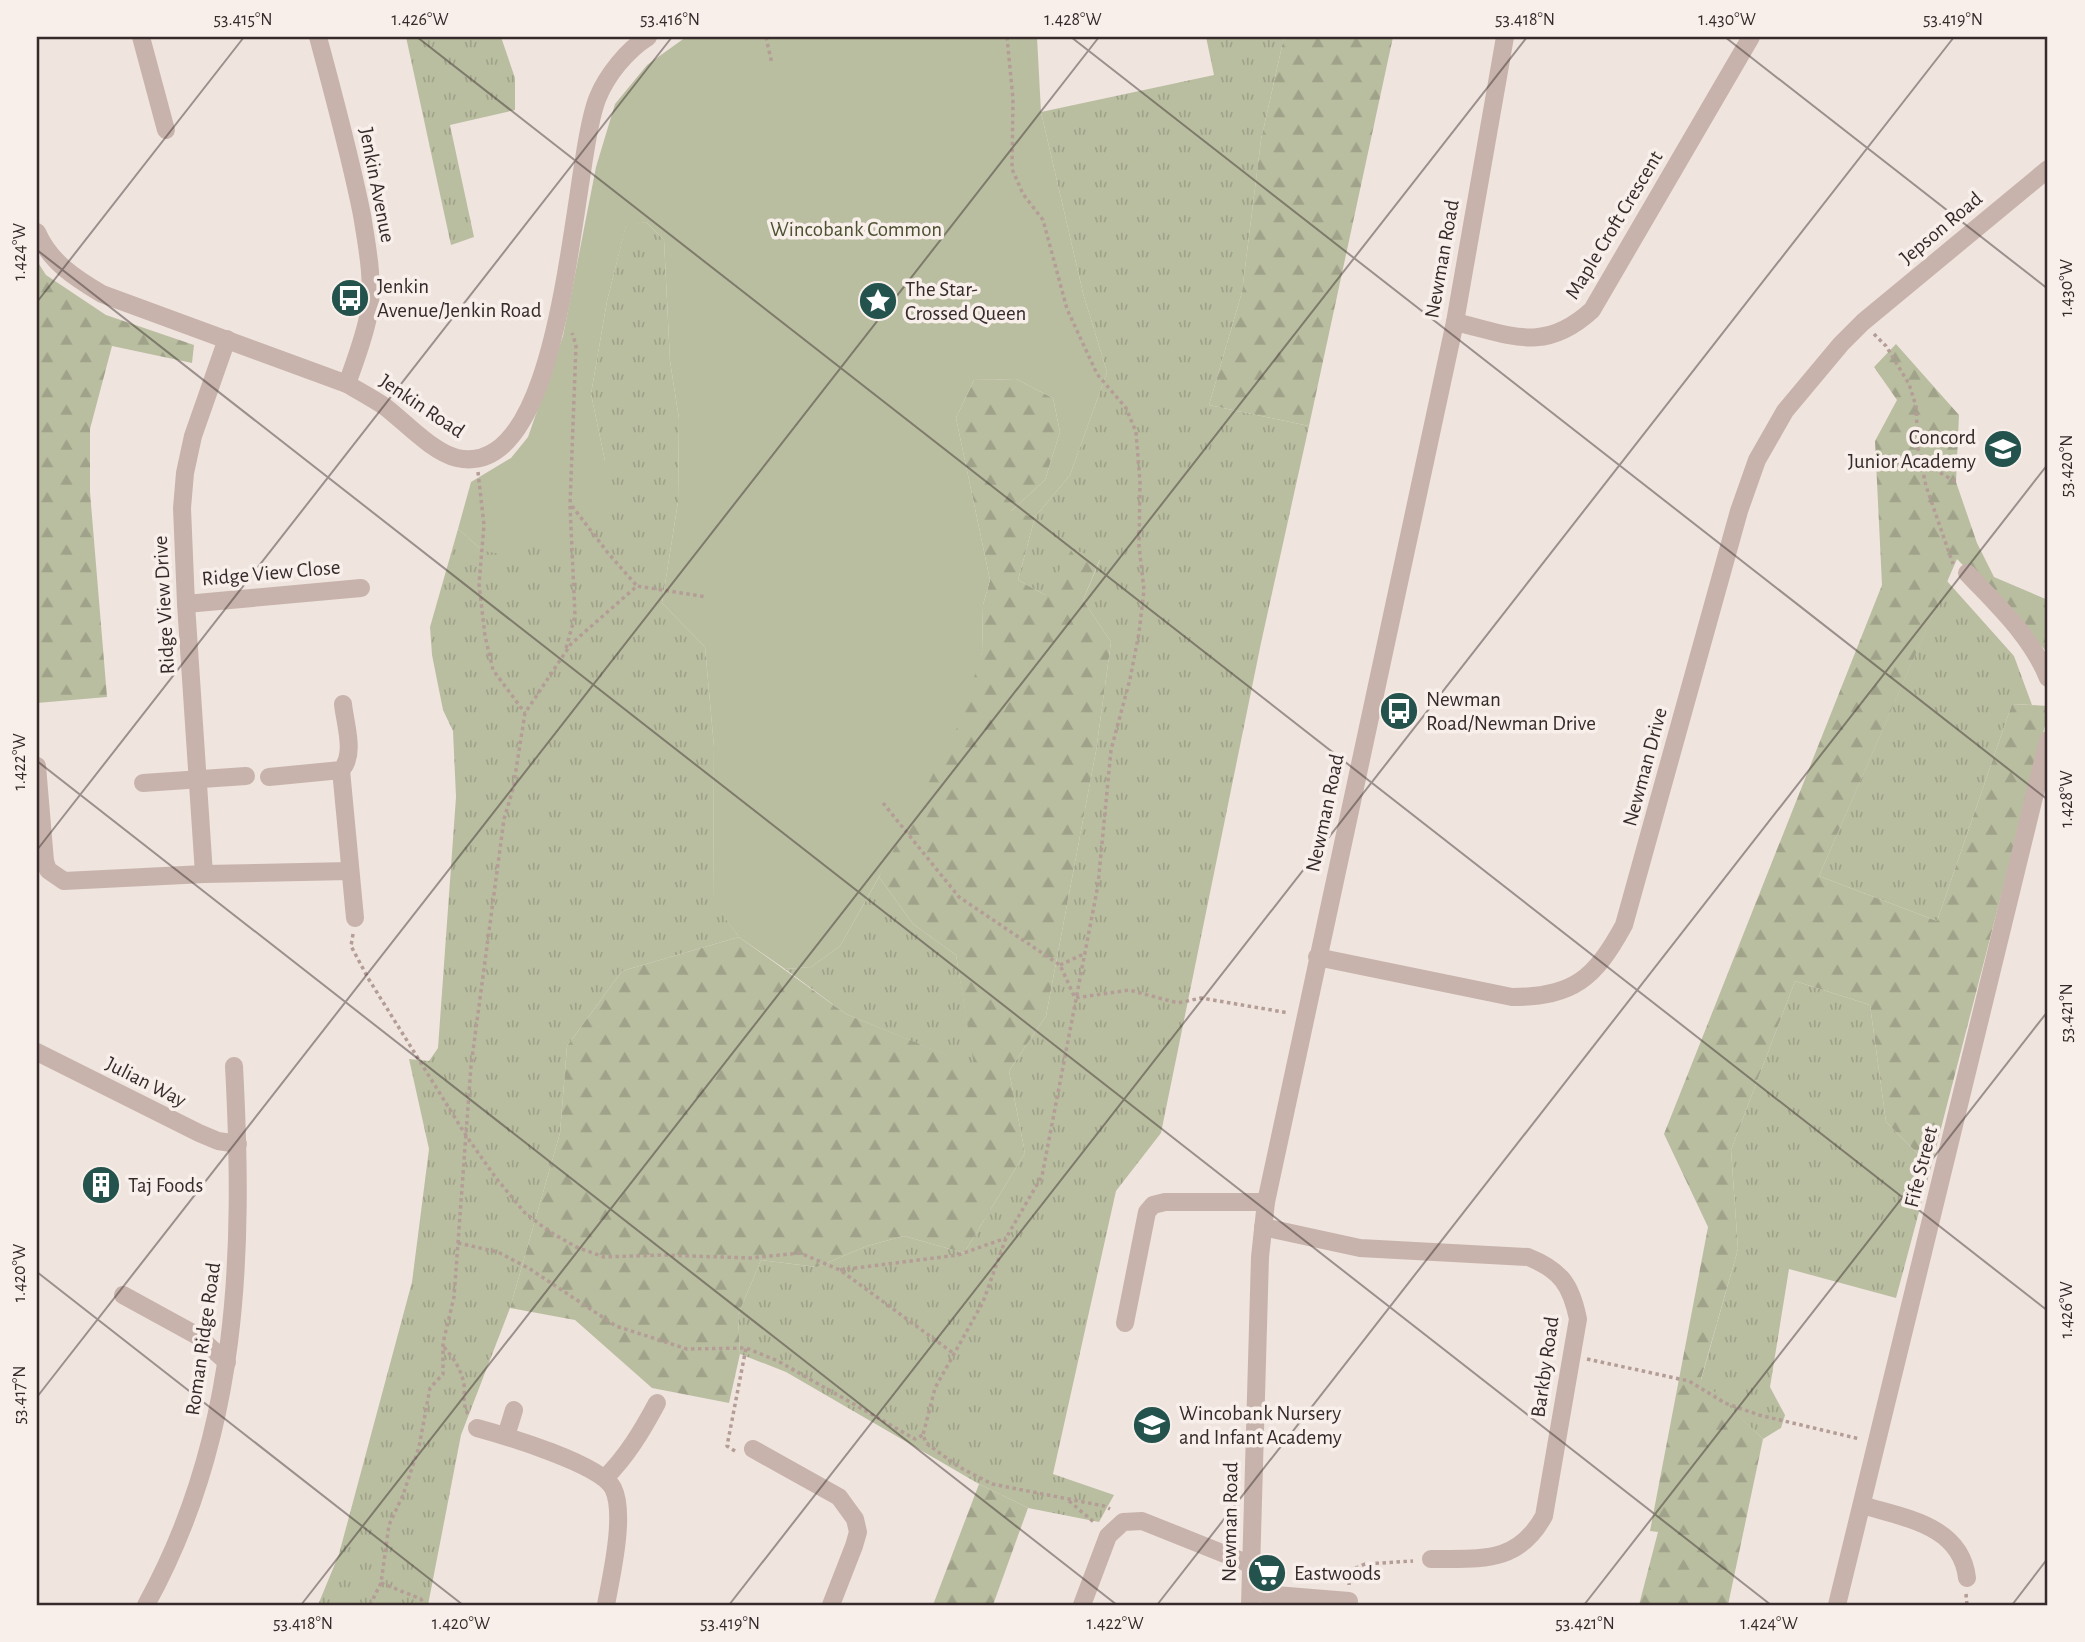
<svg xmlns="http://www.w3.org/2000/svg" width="2085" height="1642" viewBox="0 0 2085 1642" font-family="'Alegreya Sans',sans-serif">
  <defs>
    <pattern id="grass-tufts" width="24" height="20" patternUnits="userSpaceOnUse" patternTransform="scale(1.75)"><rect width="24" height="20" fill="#babea0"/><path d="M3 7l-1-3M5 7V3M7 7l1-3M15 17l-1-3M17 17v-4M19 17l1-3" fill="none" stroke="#a0a38a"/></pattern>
    <pattern id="forest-firs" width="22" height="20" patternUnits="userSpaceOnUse" patternTransform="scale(1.75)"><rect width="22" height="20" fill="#babea0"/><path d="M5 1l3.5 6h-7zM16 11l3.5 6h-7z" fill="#a0a38a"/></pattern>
  </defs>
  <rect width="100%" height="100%" fill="#f0e4df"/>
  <g fill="url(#grass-tufts)">
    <path d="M406 37H501L515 78V110L450 125 474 237 451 245Z"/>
    <path d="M1206 37H1284L1261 140 1242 292 1209 405 1309 426 1261 643 1161 1133 1116 1191 1053 1474 1114 1495 1099 1522 1028 1508 979 1484 786 1372 740 1354 738 1315 761 1260 817 1267 867 1246 904 1236 964 1253 1025 1153 1009 1071 1046 1016 1096 751 1111 642 1083 600 1100 560 1045 595 1018 580 1035 517 1070 475 1107 372 1083 293 1041 112 1214 75Z"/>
    <path d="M646 222 664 240 670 361 679 419 678 502 662 603 705 647 714 747 713 901 739 937 622 971 567 1046 560 1133 510 1308 461 1435 428 1605H318L339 1554 412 1282 429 1149 409 1059 429 1061 438 1048 456 797 453 731 443 710 432 655 430 627 458 529 483 551 605 461 591 394 607 301 626 225Z"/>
    <path d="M1947 581 2014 656 2032 705 2012 704 1937 921 1819 876Z"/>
    <path d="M879 877 913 924 956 955 975 1067 846 1014 785 969 811 967 840 946Z"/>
    <path d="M1795 981 1870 1005 1886 1122 1931 1167 1896 1298 1789 1269 1770 1387 1785 1415 1781 1428 1763 1439 1701 1380 1738 1249 1731 1150Z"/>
  </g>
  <g fill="url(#forest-firs)">
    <path d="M1284 37H1393L1309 426 1209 405 1242 292 1261 140Z"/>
    <path d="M37 261 46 275 106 315 194 345 192 363 112 346 90 429V492L107 697 37 703Z"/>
    <path d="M1896 344 1959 415 1956 482 1977 543 1994 577 2048 600V653L1957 559 1819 876 1937 921 2012 704 2048 706V714L1931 1167 1886 1122 1870 1005 1795 981 1731 1150 1738 1249 1701 1379 1763 1439 1728 1605H1639L1658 1532 1650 1531 1708 1227 1664 1134 1882 585 1875 441 1897 400 1874 367Z"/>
    <path d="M1016 379 1053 398 1060 432 1045 480 1011 511 1035 517 1018 580 1045 595 1072 549 1100 559 1083 600 1111 642 1096 751 1046 1016 1009 1071 1025 1153 964 1253 904 1236 867 1246 817 1267 761 1260 738 1315 740 1354 729 1403 652 1388 575 1320 510 1308 560 1133 567 1046 622 971 739 937 846 1014 974 1066 956 955 913 924 879 877 982 653 983 605 990 580 956 418 974 380Z"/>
    <path d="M979 1484 1028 1508 993 1605H933Z"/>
  </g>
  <path fill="#babea0" d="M686 37H1037L1041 112 1083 293 1107 372 1070 475 1035 517 1010 512 1045 480 1060 432 1053 398 1016 379 974 380 956 418 990 580 983 605 982 653 959 724 889 859 840 946 811 967 785 969 739 937 713 902 714 747 705 647 662 603 678 502 679 419 670 361 664 240 646 222 626 226 607 301 591 394 605 461 603 503 575 533 509 555 483 551 458 529 471 482 511 458 528 437 563 336 596 167 615 104 647 65Z"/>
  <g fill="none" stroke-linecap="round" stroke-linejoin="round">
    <g stroke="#b39d96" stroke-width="3.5" stroke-dasharray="3.5 3.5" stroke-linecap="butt">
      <path d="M766 37 772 64"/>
      <path d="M1007 37 1013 99 1012 169 1023 194 1043 220 1067 309 1097 374 1126 408 1136 432 1140 482 1139 546 1144 590 1139 633 1130 679 1111 750 1098 885 1042 1176 1006 1238 983 1302 935 1388 923 1435 926 1443 959 1467 992 1484 1104 1506 1110 1509"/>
      <path d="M1874 334 1886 346 1909 384 1916 406 1918 449 1926 486 1953 564"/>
      <path d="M1922 462 1956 482"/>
      <path d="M478 472 484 525 479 584 485 636 493 670 525 713"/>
      <path d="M572 506 608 553 637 586"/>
      <path d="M566 648 575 616 570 505 576 345 572 333"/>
      <path d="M883 803 959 897 1060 965 1075 998 1129 990 1178 1003 1201 998 1289 1013"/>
      <path d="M353 934 351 946 368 978 467 1137 496 1178 525 1213 550 1232 576 1247 604 1257 662 1255 750 1258 800 1253 840 1270 953 1353"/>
      <path d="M1060 965 1086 953"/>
      <path d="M458 1243 498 1252 530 1269 616 1326 687 1349 746 1348 778 1361 915 1439 923 1435"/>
      <path d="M840 1270 958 1255 1006 1238"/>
      <path d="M444 1347C454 1359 461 1369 464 1384 465 1395 462 1404 468 1414"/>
      <path d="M1587 1359 1689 1381 1725 1403 1759 1415 1860 1439"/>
      <path d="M735 1451 727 1446 746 1348"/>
      <path d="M1069 1501 1095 1523"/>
      <path d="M381 1583 421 1599 424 1605"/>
      <path d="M1349 1585V1571L1365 1564 1413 1561"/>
      <path d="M1966 1594 1967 1605"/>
      <path d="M370 1605 381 1583 389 1525 403 1495 419 1447 430 1388 443 1374V1343L454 1297 471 1066 504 819 513 789 525 713 571 644 637 586 707 597"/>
    </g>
    <g stroke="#c7b3ac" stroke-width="18">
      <path d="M141 37 166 130"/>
      <path d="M318 37C334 96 350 155 362 215 367 246 374 281 369 312 365 336 355 361 347 384"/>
      <path d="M37 232C50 262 75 278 102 294L347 384C359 391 372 398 384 406 404 421 432 452 457 458 568 483 571 160 598 97 607 75 627 50 648 37"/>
      <path d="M1455 322C1511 335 1544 354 1592 310L1751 37"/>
      <path d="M1967 573C1997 605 2031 636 2048 678"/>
      <path d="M186 604 361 588"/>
      <path d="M37 766 45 861 48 870 64 881 204 874 350 871"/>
      <path d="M341 770 355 918"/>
      <path d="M269 777 341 770C356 755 345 724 343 704"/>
      <path d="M143 783 246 776"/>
      <path d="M204 874 186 604 182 508 185 473 193 436 227 339"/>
      <path d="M1317 957 1512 997C1574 997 1595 978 1624 925L1739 511 1757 460 1785 411 1841 344 1863 322 2048 169"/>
      <path d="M37 1052 199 1133 218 1141 238 1144"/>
      <path d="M1263 1227 1360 1248 1528 1257C1561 1270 1571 1285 1578 1319L1544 1516C1517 1565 1480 1558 1431 1559"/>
      <path d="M123 1295 196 1335 227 1362"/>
      <path d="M1125 1323 1147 1212 1153 1205 1165 1202H1266"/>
      <path d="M477 1428C506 1436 600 1464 613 1488 626 1514 611 1577 606 1605"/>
      <path d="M506 1436 514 1410"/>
      <path d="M753 1449 839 1497 855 1519 858 1532 854 1546 831 1605"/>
      <path d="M605 1478C627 1456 642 1431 657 1403"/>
      <path d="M1862 1505C1904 1518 1961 1525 1967 1578"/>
      <path d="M1251 1593 1349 1601"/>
      <path d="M146 1605C240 1435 244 1254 234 1066"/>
      <path d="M1082 1605 1108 1536 1123 1522 1142 1521 1252 1565"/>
      <path d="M1250 1605 1260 1257 1266 1202 1455 322 1505 37"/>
      <path d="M1837 1605 2048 740"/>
    </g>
  </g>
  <path fill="none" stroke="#362b2a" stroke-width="2" stroke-opacity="0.45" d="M417 37 2048 1311M1071 37 2048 800M1725 37 2048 289M37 250 1771 1605M37 302 244 37M37 761 1117 1605M37 850 672 37M37 1272 463 1605M37 1397 1099 37M301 1605 1527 37M729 1605 1954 37M1157 1605 2048 464M1584 1605 2048 1011M2012 1605 2048 1558"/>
  <defs>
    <g id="bus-disc" transform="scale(2.0125)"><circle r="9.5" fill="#24534d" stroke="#f8efeb"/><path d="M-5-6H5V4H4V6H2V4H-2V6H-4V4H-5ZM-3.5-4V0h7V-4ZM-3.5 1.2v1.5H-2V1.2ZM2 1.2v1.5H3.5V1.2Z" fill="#fff"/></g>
    <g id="sight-disc" transform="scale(2.0125)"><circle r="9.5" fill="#24534d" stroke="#f8efeb"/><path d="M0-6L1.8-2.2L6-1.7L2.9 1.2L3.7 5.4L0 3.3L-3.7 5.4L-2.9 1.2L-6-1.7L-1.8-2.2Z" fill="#fff"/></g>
    <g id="school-disc" transform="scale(2.0125)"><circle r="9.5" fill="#24534d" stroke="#f8efeb"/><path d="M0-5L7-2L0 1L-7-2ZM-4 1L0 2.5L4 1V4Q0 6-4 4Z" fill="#fff"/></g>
    <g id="building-disc" transform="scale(2.0125)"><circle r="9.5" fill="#24534d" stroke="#f8efeb"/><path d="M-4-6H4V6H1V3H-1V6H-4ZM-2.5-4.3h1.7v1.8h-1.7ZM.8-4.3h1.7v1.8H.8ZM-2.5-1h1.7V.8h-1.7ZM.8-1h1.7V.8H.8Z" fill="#fff"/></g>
    <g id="supermarket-disc" transform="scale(2.0125)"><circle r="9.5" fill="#24534d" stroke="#f8efeb"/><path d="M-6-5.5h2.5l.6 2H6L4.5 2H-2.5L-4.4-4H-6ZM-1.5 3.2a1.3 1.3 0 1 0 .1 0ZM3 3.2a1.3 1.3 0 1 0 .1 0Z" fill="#fff"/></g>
  </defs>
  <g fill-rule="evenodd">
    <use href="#bus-disc" x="350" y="298"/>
    <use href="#sight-disc" x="878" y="301"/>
    <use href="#school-disc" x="2003" y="449"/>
    <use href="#bus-disc" x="1399" y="711"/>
    <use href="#building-disc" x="101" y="1185"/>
    <use href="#school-disc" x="1152" y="1425"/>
    <use href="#supermarket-disc" x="1267" y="1573"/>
  </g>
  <g text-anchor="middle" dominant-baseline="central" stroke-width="7" stroke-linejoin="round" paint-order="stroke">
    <g font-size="21" fill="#362b2a" stroke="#f8efeb">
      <text transform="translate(377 185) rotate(79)">Jenkin Avenue</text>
      <text transform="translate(1614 225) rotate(-59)">Maple Croft Crescent</text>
      <text transform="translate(1941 228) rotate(-40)">Jepson Road</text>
      <text transform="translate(1442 259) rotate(-80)">Newman Road</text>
      <text transform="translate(422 406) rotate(34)">Jenkin Road</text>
      <text transform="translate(271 573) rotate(-5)">Ridge View Close</text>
      <text transform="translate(164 605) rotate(-93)">Ridge View Drive</text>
      <text transform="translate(1645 767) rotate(-75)">Newman Drive</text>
      <text transform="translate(1325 813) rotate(-78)">Newman Road</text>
      <text transform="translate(146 1082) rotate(27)">Julian Way</text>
      <text transform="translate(1921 1167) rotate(-76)">Fife Street</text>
      <text transform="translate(203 1339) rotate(-82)">Roman Ridge Road</text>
      <text transform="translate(1545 1367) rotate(-82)">Barkby Road</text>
      <text transform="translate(1230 1522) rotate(-89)">Newman Road</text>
    </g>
    <g font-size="21" fill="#4c5130" stroke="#f8efeb">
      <text x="856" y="229">Wincobank Common</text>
    </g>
    <g font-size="21" fill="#362b2a" stroke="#f8efeb" text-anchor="start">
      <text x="377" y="286">Jenkin<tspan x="377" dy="24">Avenue/Jenkin Road</tspan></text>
      <text x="905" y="289">The Star-<tspan x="905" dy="24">Crossed Queen</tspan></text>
      <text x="1976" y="437" text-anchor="end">Concord<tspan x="1976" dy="24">Junior Academy</tspan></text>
      <text x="1426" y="699">Newman<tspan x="1426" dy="24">Road/Newman Drive</tspan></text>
      <text x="128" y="1185">Taj Foods</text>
      <text x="1179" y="1413">Wincobank Nursery<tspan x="1179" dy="24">and Infant Academy</tspan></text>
      <text x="1294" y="1573">Eastwoods</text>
    </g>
  </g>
  <rect width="2085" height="1642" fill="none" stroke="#f8efeb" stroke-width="77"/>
  <rect x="38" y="38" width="2008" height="1566" fill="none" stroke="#362b2a" stroke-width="2.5"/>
  <g font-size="18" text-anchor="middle" fill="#362b2a">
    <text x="243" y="25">53.415°N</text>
    <text x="420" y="25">1.426°W</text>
    <text x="670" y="25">53.416°N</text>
    <text x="1073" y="25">1.428°W</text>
    <text x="1525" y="25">53.418°N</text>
    <text x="1727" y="25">1.430°W</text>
    <text x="1953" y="25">53.419°N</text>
    <text transform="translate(19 252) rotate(-90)" y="6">1.424°W</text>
    <text transform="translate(2066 288) rotate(-90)" y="6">1.430°W</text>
    <text transform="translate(2066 466) rotate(-90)" y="6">53.420°N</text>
    <text transform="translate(19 762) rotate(-90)" y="6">1.422°W</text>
    <text transform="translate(2066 799) rotate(-90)" y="6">1.428°W</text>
    <text transform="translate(2066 1013) rotate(-90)" y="6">53.421°N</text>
    <text transform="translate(19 1273) rotate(-90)" y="6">1.420°W</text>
    <text transform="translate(2066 1310) rotate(-90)" y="6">1.426°W</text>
    <text transform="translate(19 1395) rotate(-90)" y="6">53.417°N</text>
    <text x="303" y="1629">53.418°N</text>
    <text x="461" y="1629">1.420°W</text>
    <text x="730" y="1629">53.419°N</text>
    <text x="1115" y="1629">1.422°W</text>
    <text x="1585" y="1629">53.421°N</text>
    <text x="1769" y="1629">1.424°W</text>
  </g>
</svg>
